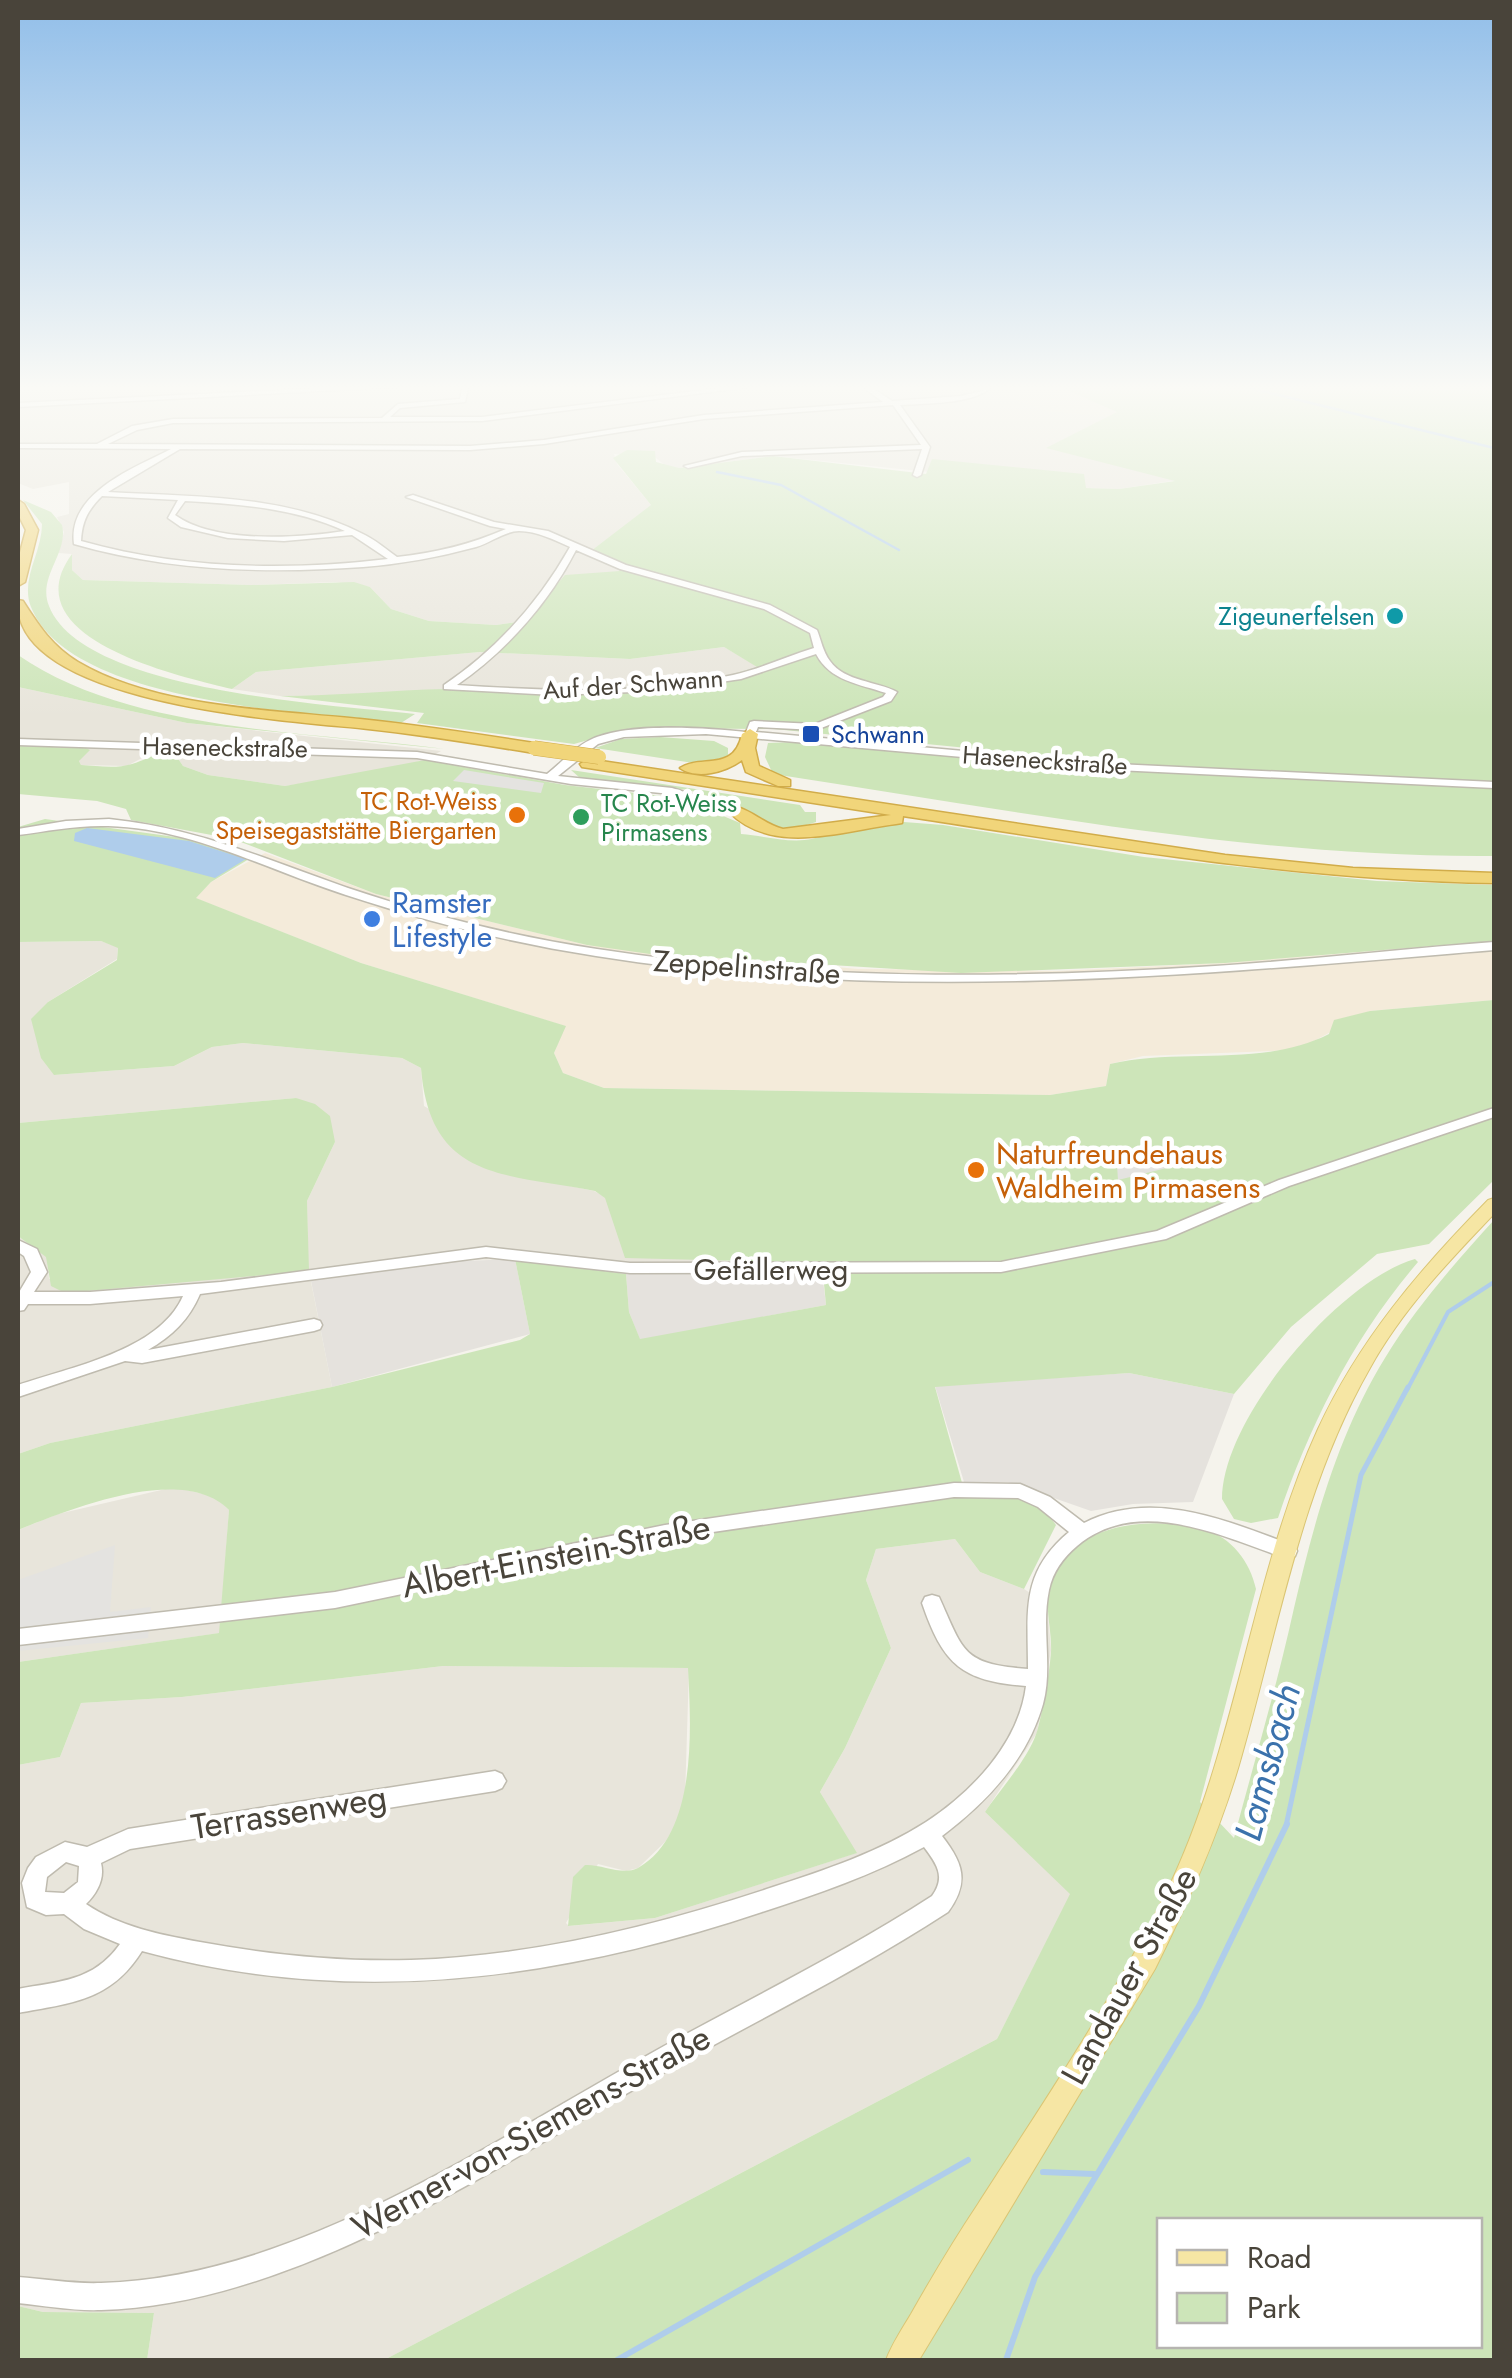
<svg xmlns="http://www.w3.org/2000/svg" width="1512" height="2378" viewBox="0 0 1512 2378" font-family="Jost,sans-serif">
  <rect width="100%" height="100%" fill="#f5f3ec"/>
  <g fill="#e8e5db">
    <path d="M18 385H1055L1112 417 1048 448 1178 480 1119 489 1086 488 773 456 679 468 667 467 656 458 614 454 617 464 651 505 622 571 525 621 496 625 429 621 391 609 370 587 336 582 251 585 83 580 72 570V554L58 553 64 532 57 517 69 514V482L33 489 18 483Z"/>
    <path d="M724 647 758 667 710 681 598 694 280 696 232 689 256 672 480 652 630 659Z"/>
    <path d="M18 687 187 723 441 751 425 760 373 773 285 786 208 775 183 766 177 757 185 750 155 751 127 766 81 765 79 761 86 748 18 746Z"/>
    <path d="M101 941 118 947 117 959 48 1002 54 1075 174 1066 212 1047 243 1043 402 1058 421 1068 424 1106 561 1184 594 1191 731 1263 822 1262V1272L626 1274 515 1259 470 1260 311 1282 332 1387 50 1443 18 1454V1236L47 1257 49 1279 308 1271 307 1201 335 1142 296 1098 18 1123V942Z"/>
    <path d="M174 1487 216 1497 229 1510 220 1633 18 1662V1530L58 1514Z"/>
    <path d="M955 1539 980 1572 1024 1589 1047 1604 1051 1650 1037 1733 985 1812 1071 1894 997 2039 384 2360H147L154 2313 43 2312 18 2306V1765L60 1757 81 1703 182 1697 443 1666 689 1668 685 1798 679 1821 665 1842 638 1868 626 1871 598 1864 566 1923 569 1926 655 1918 856 1853 820 1792 845 1748 891 1648 866 1580 876 1549Z"/>
  </g>
  <path fill="#f4ebda" d="M265 853 376 894 587 945 858 969 1057 971 1225 963 1494 941V1000L1370 1011 1297 1050 1143 1056 1110 1064 1106 1086 1050 1095 604 1088 563 1073 554 1053 565 1026 361 963 195 898 211 882Z"/>
  <g fill="#e5e2dd">
    <path d="M515 1259 530 1334 332 1387 311 1281 434 1262Z"/>
    <path d="M822 1272 826 1305 640 1340 629 1312 626 1274Z"/>
    <path d="M1129 1373 1234 1394 1193 1502 1133 1504 1091 1511 1008 1482H964L935 1386Z"/>
  </g>
  <path fill="#ece8d7" d="M992 385H1055L1117 412 1112 417 1045 411 992 391Z"/>
  <g fill="#cde5b9" fill-rule="evenodd">
    <path d="M1055 385H1494V856C1253 858 1011 810 773 774L765 757 768 743 793 742 1060 767 1070 758 774 729 631 728 574 744 417 723 424 713 280 696C336 696 391 690 447 689 556 688 651 700 757 667L724 647 630 659 480 652 256 672 232 689C178 676 10 638 72 554V570L83 580 251 585 354 582 370 587 391 609 429 621 496 625 525 621 565 575 620 571 591 551 651 505 613 458 627 450 655 451 656 462 679 468 773 456 926 474 932 459 1084 474 1086 488 1119 489 1175 481 1046 448 1117 412Z"/>
    <path d="M23 500 51 512 62 525C69 553 37 577 49 606 82 692 335 705 415 714L401 723C311 713 69 704 31 607 20 579 42 553 42 524Z"/>
    <path d="M18 655C131 733 312 731 445 749L187 723 18 687Z"/>
    <path d="M660 737 714 741 728 748V756L700 764 595 748 621 739Z"/>
    <path d="M18 746 86 748 90 750 79 761 81 765C98 766 116 769 132 764 155 757 158 749 186 749L177 757 183 766 208 775 285 786 425 760 565 785 680 798 740 823 741 834C770 836 801 848 828 833L904 822 943 825 1144 857 1377 881 1494 885V941L1225 963 961 973 650 954 587 945 376 894 233 839 131 820 126 809 97 801 18 794Z"/>
    <path d="M571 770 800 805 805 812H816V822L794 829 776 828 727 802 688 790 580 778Z"/>
    <path d="M45 819 190 839 249 859 211 882 196 898 361 963 566 1026 554 1053 563 1073 604 1088 1050 1095 1106 1086 1110 1064C1182 1047 1262 1068 1329 1034L1334 1020 1370 1011 1494 1000V1180L1429 1244 1377 1254 1291 1327 1234 1394 1129 1373 935 1387 966 1497C1003 1497 1033 1492 1056 1525L1024 1589 980 1572 955 1539 876 1549 866 1580 891 1648 845 1748 820 1792 857 1853 655 1918 568 1926 573 1877 585 1865C602 1864 622 1876 638 1868 698 1834 691 1727 688 1668L443 1666 182 1697 81 1703 60 1757 18 1765V1662L219 1633 229 1510C183 1463 71 1509 18 1530V1454L50 1443 332 1387 520 1340 530 1334 515 1259 626 1274 629 1312 640 1339 826 1305 822 1263 625 1258 605 1198 595 1191C506 1173 430 1182 421 1068L402 1058 243 1043 212 1047 174 1066 54 1075 41 1058 31 1019 48 1002 117 960 118 948 101 941 18 942V827Z"/>
    <path d="M296 1098 315 1104 330 1116 335 1142 307 1201 309 1271 65 1293 51 1286 46 1257 18 1236V1123Z"/>
    <path d="M1494 1220V2360H384L997 2039 1070 1894 985 1812C1001 1788 1031 1756 1038 1728 1044 1704 1049 1676 1051 1652 1052 1631 1045 1611 1049 1591 1063 1523 1148 1515 1203 1529 1232 1537 1250 1562 1256 1589L1200 1802 1234 1838C1254 1762 1277 1686 1294 1608 1314 1522 1338 1434 1385 1358 1416 1307 1455 1263 1494 1220ZM1160 2220H1480V2346H1160Z"/>
    <path d="M1415 1259 1418 1262C1353 1338 1310 1424 1278 1518L1251 1523 1234 1519 1222 1499C1222 1417 1341 1280 1415 1259Z"/>
    <path d="M18 2306 43 2312 154 2313 147 2360H18Z"/>
  </g>
  <g fill="#e4e3e0">
    <path d="M464 770 544 783 541 793 453 781Z"/>
    <path d="M1173 1149 1183 1164 1118 1180 1117 1165 1107 1160Z"/>
    <path d="M115 1545 110 1612 151 1607 148 1638 18 1651V1580Z"/>
  </g>
  <path fill="#afcdeb" d="M87 828 189 841 246 859 215 878 74 841 75 833Z"/>
  <g fill="none" stroke-linecap="round" stroke-linejoin="round">
    <g stroke="#afcdeb" stroke-width="2.5">
      <path d="M1238 385 1494 448"/>
      <path d="M717 472 781 485 899 550"/>
    </g>
    <path stroke="#afcdeb" stroke-width="4" d="M1407 1390 1448 1312 1494 1282"/>
    <path stroke="#afcdeb" stroke-width="5" d="M1286 1826 1361 1475 1408 1387"/>
    <g stroke="#afcdeb" stroke-width="6">
      <path d="M1043 2172 1094 2174"/>
      <path d="M617 2360 968 2160"/>
      <path d="M1006 2360 1035 2277 1199 2006 1287 1824"/>
    </g>
    <g stroke="#bfbbaf" stroke-width="3">
      <g id="minor">
        <path d="M385 385H434L18 407V403Z"/>
        <path d="M463 385H469L465 402 400 408 390 417H482L745 385H766L482 421 173 423 137 430 108 444 470 446 544 440 704 415 883 402 860 385H868L892 401 961 396 982 391 986 385H993C977 405 925 403 900 405L930 447 921 475 917 477 913 475 922 449 742 456 688 468 684 466 742 452 921 445 893 405 704 419 544 444 470 450 180 449 108 492C194 497 287 494 365 535 377 541 387 550 397 557 436 553 471 544 506 529L490 526 406 497 413 495 494 522 548 531 626 565 770 605 817 630C821 640 823 652 830 661 845 682 877 681 897 692L891 701 816 730 758 727 756 732 1096 763 1494 782V788L1096 769 706 734 624 737 598 744 558 776 672 788 741 810 743 812 737 815 671 794 571 784 417 758 18 745V739L417 752 547 774C561 763 575 747 590 740 626 722 707 728 746 732L750 722 754 721 815 724 883 697 886 693C859 684 830 681 816 654L741 679 660 691 554 695 444 689V685C496 650 539 602 570 547 554 540 537 531 519 531 505 531 490 543 476 547 439 557 401 564 363 567 266 574 167 571 74 544 67 493 134 468 171 449L18 448V444H97L132 426 173 419 382 418 398 404 460 399ZM102 496 178 500 168 518 181 527 228 538 284 541 352 535 388 559C287 571 179 569 81 541 82 521 88 510 102 496ZM185 501C239 504 295 508 345 531 298 538 215 544 175 515ZM576 550 620 569 764 609 810 633 814 648C787 656 761 669 733 675 644 695 548 691 457 685 506 651 549 603 576 550Z"/>
        <path d="M109 819C197 828 265 859 348 888 428 915 512 936 597 949 800 981 1011 979 1215 966 1308 960 1401 949 1494 942V950C1196 975 894 1004 596 956 511 943 428 922 346 895 268 870 191 828 108 826 77 825 48 831 18 835V829L66 821Z"/>
        <path d="M1494 1108V1117L1289 1186 1166 1239 1001 1272 630 1273 486 1257 200 1294C189 1320 172 1336 148 1350L314 1319 320 1321 322 1325 320 1329 314 1331 142 1363 125 1361 18 1397V1385C70 1367 159 1351 183 1296L90 1304H28L24 1310 18 1311V1294L31 1272 24 1256 18 1252V1240L37 1249 47 1272 34 1292H90L221 1282 486 1247 630 1263 1001 1262 1157 1231 1279 1180Z"/>
        <path d="M954 1483 1020 1484 1050 1497 1084 1523C1153 1488 1227 1521 1295 1546L1297 1551 1295 1556 1288 1559C1223 1537 1139 1494 1077 1546 1063 1558 1053 1571 1049 1590 1041 1628 1053 1667 1043 1704 1027 1760 987 1802 942 1836 963 1863 970 1882 948 1912 856 1972 759 2019 663 2073 498 2165 295 2305 101 2310 74 2311 45 2306 18 2303V2277C45 2279 74 2284 101 2283 291 2278 480 2149 641 2059 738 2004 838 1957 932 1896 946 1877 937 1864 924 1847 873 1875 817 1894 762 1912 559 1980 351 2008 142 1951 111 2001 71 2003 18 2013V1989C59 1981 93 1982 120 1944L84 1929 64 1914 46 1915 27 1907 22 1883 28 1868 36 1857 65 1842 87 1847 128 1829 495 1771 502 1774 506 1781 502 1788 495 1791 130 1849 101 1863C105 1879 97 1893 86 1904 120 1927 161 1935 200 1942 270 1955 340 1962 411 1960 534 1956 656 1926 773 1887 825 1870 879 1852 926 1822 972 1792 1019 1743 1026 1686 961 1681 943 1664 922 1603L925 1597 932 1595 939 1597C964 1652 962 1664 1028 1669 1028 1611 1020 1573 1069 1532L1038 1507 1018 1498 954 1497 665 1539 335 1608 18 1645V1629L335 1592 665 1525ZM66 1862 79 1866 78 1882 64 1893 45 1892 47 1877Z"/>
      </g>
    </g>
    <g stroke="#dac574" stroke-width="2">
      <path id="major" d="M1494 1198V1214C1449 1261 1402 1310 1370 1368 1300 1490 1278 1631 1239 1765 1218 1836 1188 1903 1155 1969L919 2360H886C892 2344 902 2329 911 2314 932 2277 954 2240 978 2204 1043 2103 1111 2003 1165 1895 1238 1747 1250 1578 1318 1429 1359 1340 1420 1269 1488 1200Z"/>
    </g>
    <g stroke="#d1ac4a" stroke-width="3">
      <g id="highway">
        <path d="M18 500 24 504 38 530 25 582 18 586V560L26 530 18 514Z"/>
        <path d="M18 600 23 601C39 626 52 646 78 662 156 708 272 710 360 719 418 725 476 734 534 743L542 748 534 753C479 744 423 735 368 729 296 721 11 706 18 600Z"/>
        <path d="M750 729 758 734 755 748 759 766 790 780V786H778L746 772 742 760C726 772 697 780 680 768 702 754 734 773 742 734Z"/>
        <path d="M588 759 1225 855 1353 868 1494 873V883C1295 880 1100 846 903 816L902 823 896 824C841 831 773 856 729 812L737 807C754 812 766 825 783 829L891 815 582 767 580 764Z"/>
      </g>
    </g>
    <use href="#minor" fill="#fff" fill-rule="evenodd"/>
    <use href="#major" fill="#f6e6a4" fill-rule="evenodd"/>
    <use href="#highway" fill="#f1d57a" fill-rule="evenodd"/>
    <g stroke="#d1ac4a" stroke-width="15" stroke-linecap="butt">
      <path id="highway-bridge" d="M534 748 599 757"/>
    </g>
    <use href="#highway-bridge" stroke="#f1d57a" stroke-width="14"/>
  </g>
  <linearGradient id="sky" x2="0" y2="1"><stop stop-color="#91bee9"/><stop offset="0.54" stop-color="#fafaf6"/><stop offset="1" stop-color="#fafaf6" stop-opacity="0"/></linearGradient>
  <rect width="1512" height="718" fill="url(#sky)"/>
  <circle fill="#0f9aa8" stroke="#fff" stroke-width="4" cx="1395" cy="616" r="10"/>
  <rect fill="#1a4fb4" stroke="#fff" stroke-width="4" x="801" y="724" width="20" height="20" rx="5"/>
  <g fill="#e8710a" stroke="#fff" stroke-width="4">
    <circle cx="517" cy="815" r="10"/>
    <circle cx="976" cy="1170" r="10"/>
  </g>
  <circle fill="#2e9e5b" stroke="#fff" stroke-width="4" cx="581" cy="817" r="10"/>
  <circle fill="#3f7fe0" stroke="#fff" stroke-width="4" cx="372" cy="919" r="10"/>
  <g text-anchor="middle" dominant-baseline="central" stroke-width="9" stroke-linejoin="round" paint-order="stroke">
    <g font-size="25" fill="#0d838f" stroke="#fff" text-anchor="end">
      <text x="1375" y="616">Zigeunerfelsen</text>
    </g>
    <g font-size="25" fill="#49443a" stroke="#fff">
      <text transform="translate(633 684) rotate(-4)">Auf der Schwann</text>
      <text transform="translate(225 747) rotate(1)">Haseneckstraße</text>
      <text transform="translate(1045 760) rotate(4)">Haseneckstraße</text>
    </g>
    <g font-size="25" fill="#164399" stroke="#fff" text-anchor="start">
      <text x="831" y="734">Schwann</text>
    </g>
    <g font-size="25" fill="#c56008" stroke="#fff" text-anchor="end">
      <text x="497" y="801">TC Rot-Weiss<tspan x="497" dy="29">Speisegaststätte Biergarten</tspan></text>
    </g>
    <g font-size="25" fill="#27864d" stroke="#fff" text-anchor="start">
      <text x="601" y="803">TC Rot-Weiss<tspan x="601" dy="29">Pirmasens</tspan></text>
    </g>
    <g font-size="30" fill="#366cbe" stroke="#fff" text-anchor="start">
      <text x="392" y="902">Ramster<tspan x="392" dy="34">Lifestyle</tspan></text>
    </g>
    <g font-size="30" fill="#49443a" stroke="#fff">
      <text transform="translate(747 967) rotate(4)">Zeppelinstraße</text>
      <text x="771" y="1269">Gefällerweg</text>
    </g>
    <g font-size="30" fill="#c56008" stroke="#fff" text-anchor="start">
      <text x="996" y="1153">Naturfreundehaus<tspan x="996" dy="34">Waldheim Pirmasens</tspan></text>
    </g>
    <g font-size="35" fill="#49443a" stroke="#fff">
      <text transform="translate(556 1556) rotate(-11)">Albert-Einstein-Straße</text>
      <text transform="translate(289 1812) rotate(-9)">Terrassenweg</text>
      <text transform="translate(1129 1976) rotate(-61)">Landauer Straße</text>
      <text transform="translate(531 2132) rotate(-29)">Werner-von-Siemens-Straße</text>
    </g>
    <g font-size="38" font-style="italic" fill="#3b72ac" stroke="#fff">
      <text transform="translate(1267 1762) rotate(-75)">Lamsbach</text>
    </g>
  </g>
  <rect width="1512" height="2378" fill="none" stroke="#49443a" stroke-width="40"/>
  <rect x="1157" y="2218" width="325" height="130" fill="#ffffff" stroke="#b6b4b0" stroke-width="2.5"/>
  <rect x="1177" y="2250" width="50" height="15" fill="#f6e6a4" stroke="#b6b4b0" stroke-width="2.5"/>
  <text x="1247" y="2268" font-size="30" fill="#49443a">Road</text>
  <rect x="1177" y="2293" width="50" height="30" fill="#cde5b9" stroke="#b6b4b0" stroke-width="2.5"/>
  <text x="1247" y="2318" font-size="30" fill="#49443a">Park</text>
</svg>
